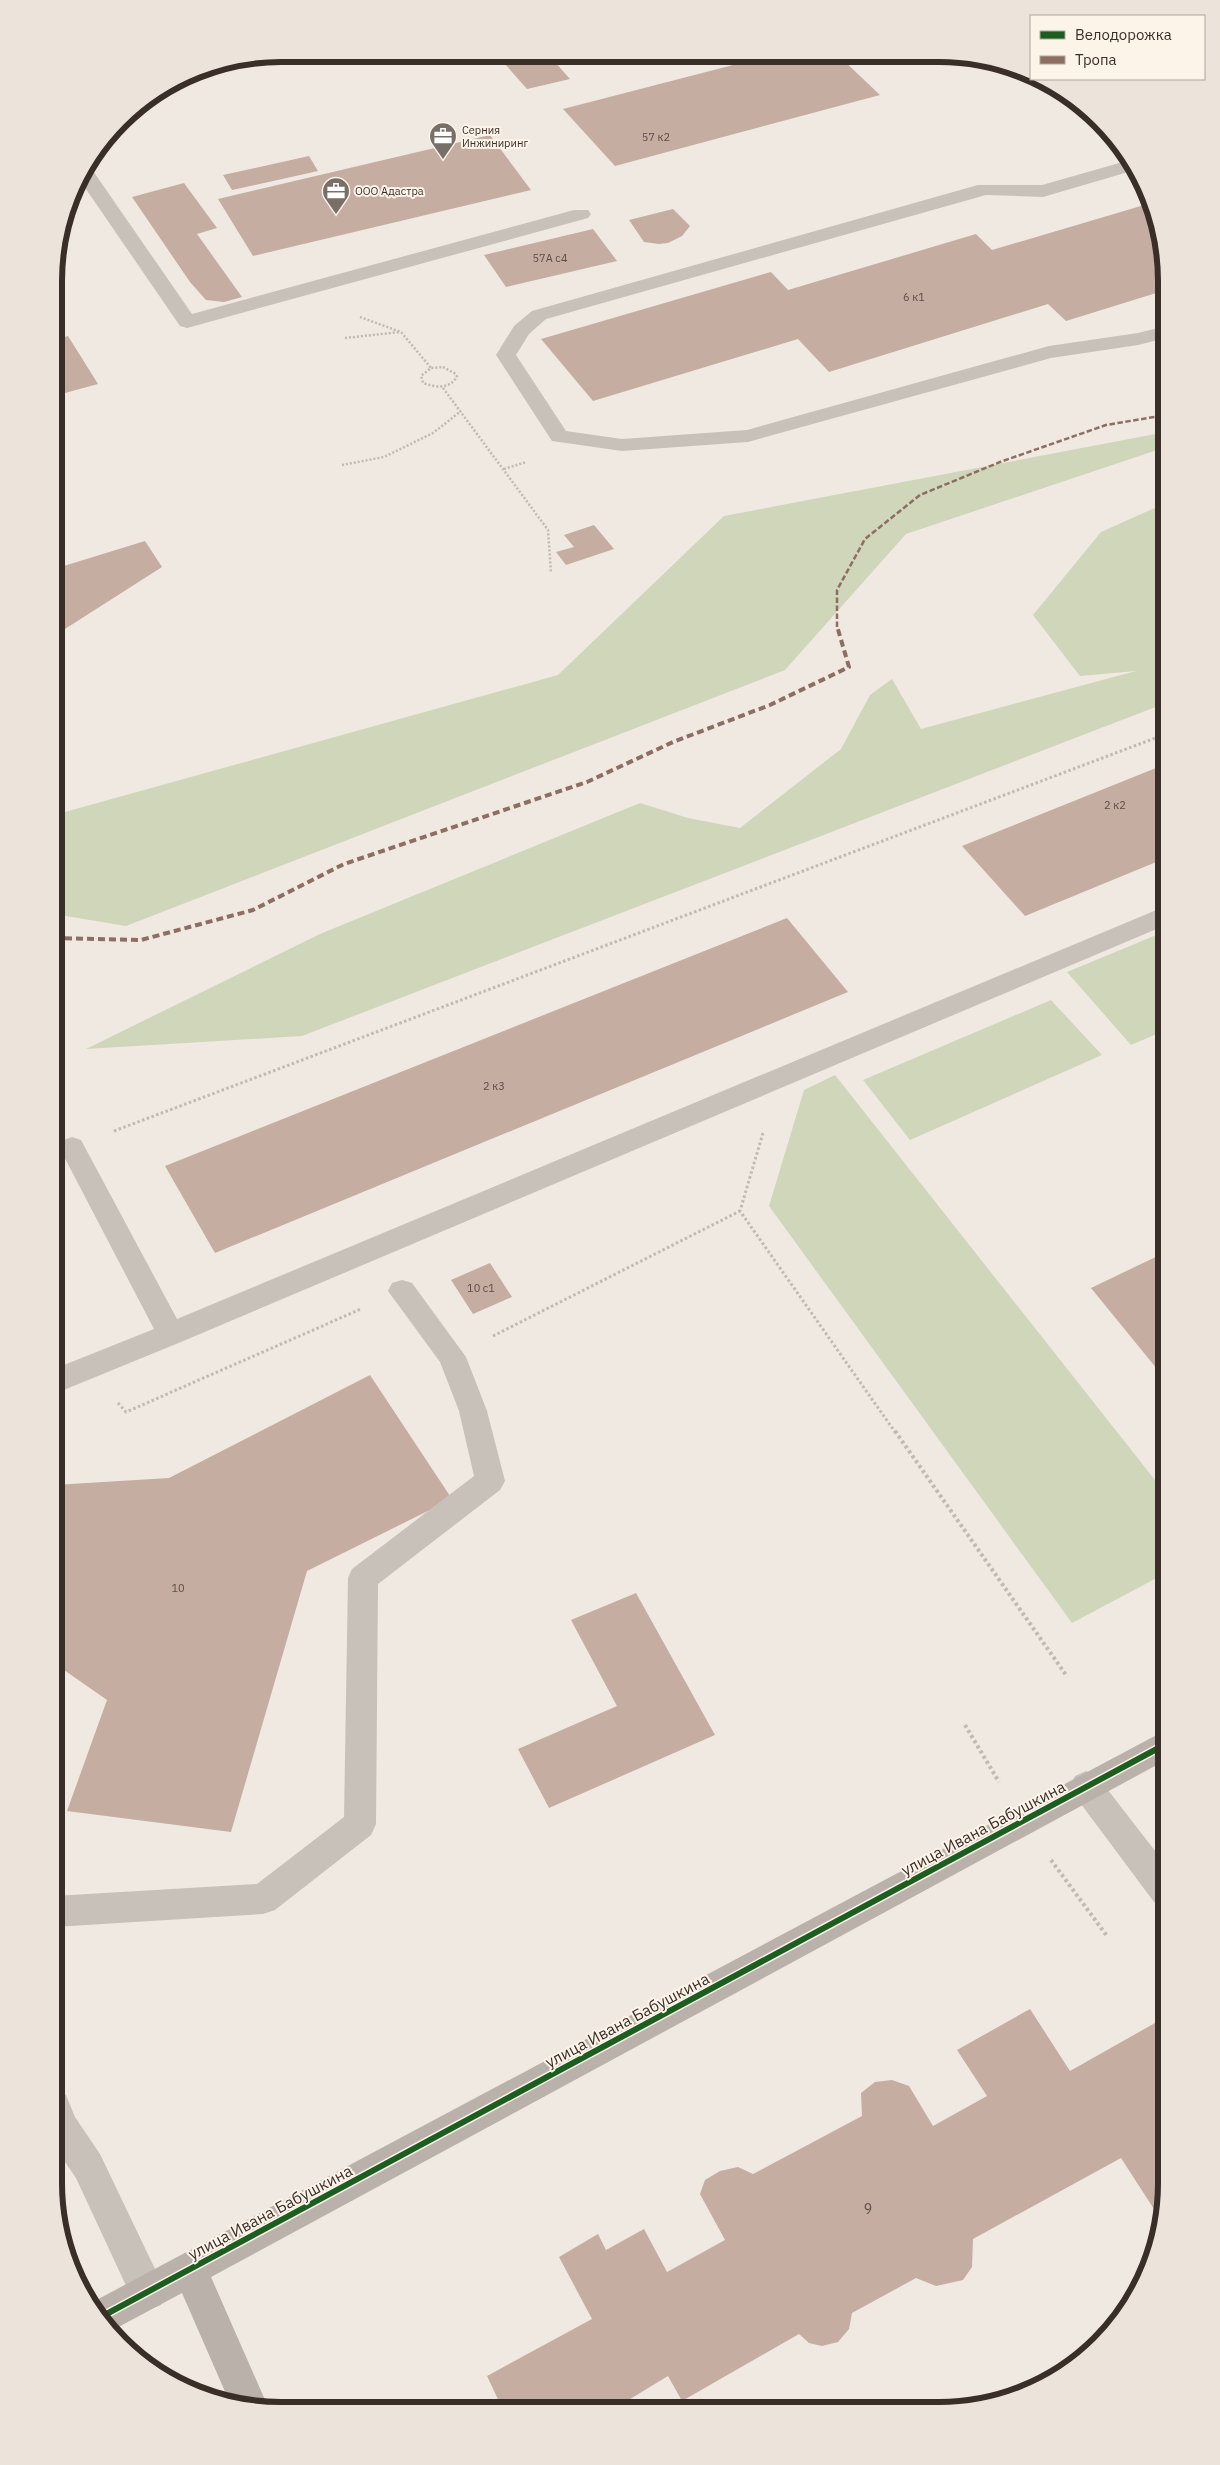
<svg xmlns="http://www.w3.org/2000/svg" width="1220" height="2465" viewBox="0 0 1220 2465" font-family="'IBM Plex Sans',sans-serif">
  <rect width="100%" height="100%" fill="#efe9e2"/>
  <g fill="#cfd6ba">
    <path d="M1166 432V447L906 534 785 670 126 926 54 914V815L558 675 724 516Z"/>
    <path d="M1166 503V703L302 1036 86 1049 320 934 640 803 688 818 740 828 841 749 870 695 892 679 921 729 1136 671 1080 676 1033 615 1101 532Z"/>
    <path d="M1166 931V1030L1131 1045 1067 972Z"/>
    <path d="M1051 1000 1102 1055 910 1140 863 1080Z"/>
    <path d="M835 1075 1166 1494V1573L1072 1623 769 1206 804 1090Z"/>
  </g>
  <g fill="#c5ada2">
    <path d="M497 55 573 56 554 61 570 79 527 89Z"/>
    <path d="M764 57H840L880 95 615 166 563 109Z"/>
    <path d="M490 135 531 190 253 256 218 199Z"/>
    <path d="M309 156 318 171 232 190 223 175Z"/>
    <path d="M184 183 217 228 197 234 242 297 224 302 206 300 190 282 132 197Z"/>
    <path d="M1151 203 1154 209 1166 290 1066 321 1048 304 829 372 798 339 593 401 541 339 771 272 788 290 976 234 992 250Z"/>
    <path d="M673 209 690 226 682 236 668 243 659 244 644 242 629 220Z"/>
    <path d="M593 229 617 261 506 287 484 255Z"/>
    <path d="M68 336 98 384 54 396V340Z"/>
    <path d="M594 525 614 549 566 565 556 552 574 547 564 535Z"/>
    <path d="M145 541 162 567 54 636V569Z"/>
    <path d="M1166 764V858L1025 916 962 846Z"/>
    <path d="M787 918 848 992 215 1253 165 1166Z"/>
    <path d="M1166 1252V1380L1091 1288Z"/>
    <path d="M490 1263 512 1297 473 1314 451 1280Z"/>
    <path d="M370 1375 452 1499 307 1571 231 1832 67 1811 107 1700 54 1663V1485L169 1478Z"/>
    <path d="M636 1593 715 1735 549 1808 518 1749 617 1706 571 1620Z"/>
    <path d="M1030 2009 1070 2071 1155 2023 1166 2039V2198L1161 2220 1121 2158 973 2239 972 2267 963 2280 936 2286 916 2278 852 2313 849 2329 838 2342 822 2346 809 2343 799 2334 682 2401 668 2376 612 2410H503L487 2376 592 2319 559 2257 598 2234 606 2250 644 2229 667 2272 725 2240 700 2194 705 2180 720 2171 738 2167 753 2174 862 2116 861 2093 875 2082 892 2080 909 2086 933 2126 987 2096 957 2050Z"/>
  </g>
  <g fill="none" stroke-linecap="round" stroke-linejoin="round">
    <g stroke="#c1b9b2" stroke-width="2.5" stroke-dasharray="2 2" stroke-linecap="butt">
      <path d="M360 317 401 332 431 368"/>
      <path d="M345 338 400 332"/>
      <path d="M443 367 456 374 457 377C448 390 436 387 423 383L421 376 431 368Z"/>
      <path d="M443 388 548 530 551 573"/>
      <path d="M342 465 384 457 433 433 461 411"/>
      <path d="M504 469 526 462"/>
    </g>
    <g stroke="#c1b9b2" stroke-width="3" stroke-dasharray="2.5 2.5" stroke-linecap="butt">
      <path d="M114 1131 1166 734"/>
      <path d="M763 1133 740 1211 895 1432"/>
      <path d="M493 1336 740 1211"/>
      <path d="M118 1403 126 1412 361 1309"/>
    </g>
    <g stroke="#c1b9b2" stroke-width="4" stroke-dasharray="3 3" stroke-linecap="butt">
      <path d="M895 1431 1066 1675"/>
      <path d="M965 1725 999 1782"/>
      <path d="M1051 1860 1107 1936"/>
    </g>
    <g fill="#c8c1ba" fill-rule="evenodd">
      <path d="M1130 160 1135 170 1043 197 986 195 546 319 529 334 516 355 566 431 622 439 747 430 1049 346 1138 333 1166 326V338L1138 345 1051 358 748 442 622 451 552 441 496 355 514 326 532 311 978 185H1042Z"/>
      <path d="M88 167 91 168 192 314 574 210H588L591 214 588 218 187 328 180 326 79 179Z"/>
      <path d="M1166 906V925L181 1342 54 1394V1369L154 1329 59 1147 63 1140 72 1137 81 1140 177 1319Z"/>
      <path d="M402 1280 412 1283 466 1357 487 1411 505 1481 500 1490 378 1584 376 1824 371 1835 275 1910 263 1914 54 1927V1896L257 1884 344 1817 348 1578 352 1569 474 1476 459 1411 440 1362 388 1291 392 1283Z"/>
      <path d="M1086 1771 1097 1776 1166 1865V1906L1154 1902 1075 1796 1070 1786 1075 1776Z"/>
      <path d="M54 2090 66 2095 75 2117 100 2154 166 2292 161 2305 148 2310 135 2305 76 2178 54 2146Z"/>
    </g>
    <path fill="#b9b1aa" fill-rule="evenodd" d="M1166 1730V1760L211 2277 269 2409H251L230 2403 182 2293 111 2331 89 2304Z"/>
    <path stroke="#8d6e63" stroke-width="2.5" stroke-dasharray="5.5 2.5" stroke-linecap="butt" d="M837 627V590L865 539 920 495 1000 462 1106 425 1166 415"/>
    <path stroke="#8d6e63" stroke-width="4" stroke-dasharray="7 4" stroke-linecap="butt" d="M54 938 141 940 253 910 344 864 587 782 673 742 770 705 849 667 837 626"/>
    <g stroke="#fcf4e9" stroke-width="9">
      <path id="cycleway" d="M99 2318 1166 1744"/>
    </g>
    <use href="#cycleway" stroke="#1b5e20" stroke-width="6"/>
  </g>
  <defs>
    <g id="office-pin" transform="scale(1.4375)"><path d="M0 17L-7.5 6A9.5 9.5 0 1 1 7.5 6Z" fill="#796f69" stroke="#fcf4e9"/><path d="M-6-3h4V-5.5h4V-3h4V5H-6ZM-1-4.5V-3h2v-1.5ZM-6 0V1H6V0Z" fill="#fff"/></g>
  </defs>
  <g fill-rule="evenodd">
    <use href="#office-pin" x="443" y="136"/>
    <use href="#office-pin" x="336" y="191"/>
  </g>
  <g text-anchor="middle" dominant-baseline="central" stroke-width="4" stroke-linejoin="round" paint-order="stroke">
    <g font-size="11" fill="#3a2e28" stroke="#fcf4e9" text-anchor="start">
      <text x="462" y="130">Серния<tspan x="462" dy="13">Инжиниринг</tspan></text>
      <text x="355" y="191">ООО Адастра</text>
    </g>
    <g font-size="11" fill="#5d4e46">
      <text x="656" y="137">57 к2</text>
      <text x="550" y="258">57А с4</text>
      <text x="914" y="297">6 к1</text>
      <text x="1115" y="805">2 к2</text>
      <text x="494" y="1086">2 к3</text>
      <text x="481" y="1288">10 c1</text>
      <text x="178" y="1588">10</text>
    </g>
    <g font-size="14" fill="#5d4e46">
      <text x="868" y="2209">9</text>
    </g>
    <g font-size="16" fill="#3a2e28" stroke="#fcf4e9">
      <text transform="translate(983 1828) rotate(-28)">улица Ивана Бабушкина</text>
      <text transform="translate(627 2020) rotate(-28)">улица Ивана Бабушкина</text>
      <text transform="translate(270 2212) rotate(-28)">улица Ивана Бабушкина</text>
    </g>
  </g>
  <path d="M0 0H1220V2465H0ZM281 62H939A219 219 0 0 1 1158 281V2183A219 219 0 0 1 939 2402H281A219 219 0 0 1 62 2183V281A219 219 0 0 1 281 62Z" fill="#ece4da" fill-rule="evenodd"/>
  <path fill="none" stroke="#3a2e28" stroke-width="6" d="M281 62H939A219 219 0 0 1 1158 281V2183A219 219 0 0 1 939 2402H281A219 219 0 0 1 62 2183V281A219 219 0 0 1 281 62Z"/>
  <rect x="1030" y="15" width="175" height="65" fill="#fcf4e9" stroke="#aea59c"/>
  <rect x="1040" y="31" width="25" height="8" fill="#1b5e20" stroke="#aea59c"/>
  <text x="1075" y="40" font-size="15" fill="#3a2e28">Велодорожка</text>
  <rect x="1040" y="56" width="25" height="8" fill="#8d6e63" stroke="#aea59c"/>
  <text x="1075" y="65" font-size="15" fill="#3a2e28">Тропа</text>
</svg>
